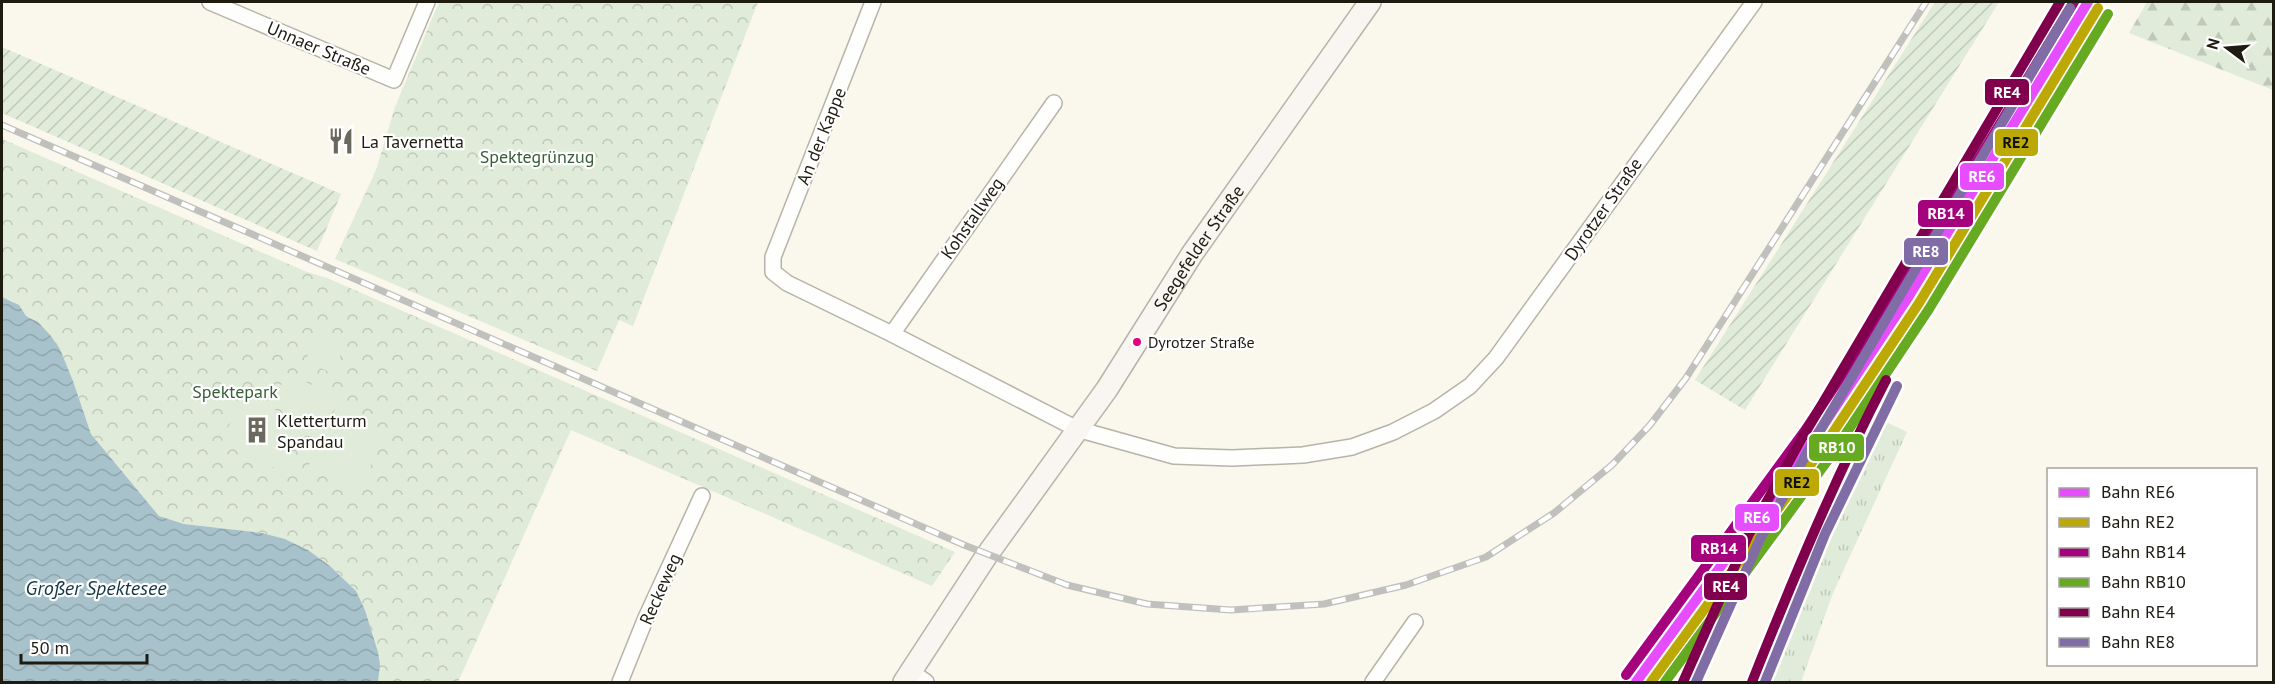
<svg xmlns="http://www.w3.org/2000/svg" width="2275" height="684" font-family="'PT Sans',sans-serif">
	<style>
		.grass { fill: url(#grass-tufts) }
		.forest { fill: url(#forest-firs) }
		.park { fill: url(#park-crowns) }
		.garden { fill: url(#garden-furrows) }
		.pitch { fill: #e0ebd9 }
		.water { fill: url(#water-waves) }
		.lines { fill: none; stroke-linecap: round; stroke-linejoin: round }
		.street-casing { stroke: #b6b3a9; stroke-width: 18 }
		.secondary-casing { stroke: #b6b3a9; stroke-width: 24 }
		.street { stroke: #fefefc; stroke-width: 15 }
		.secondary { stroke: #f9f5f1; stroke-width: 21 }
		.rail-casing { stroke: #c0c0bd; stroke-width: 7 }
		.rail { stroke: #fff; stroke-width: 4.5; stroke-dasharray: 14; stroke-linecap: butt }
		.rail-1-casing { stroke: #fff; stroke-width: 15 }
		.rail-2-casing { stroke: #fff; stroke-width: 15 }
		.rail-3-casing { stroke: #fff; stroke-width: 15 }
		.rail-4-casing { stroke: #fff; stroke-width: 15 }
		.rail-5-casing { stroke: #fff; stroke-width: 15 }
		.rail-6-casing { stroke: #fff; stroke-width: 15 }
		.rail-1 { stroke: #e64dff; stroke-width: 10 }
		.rail-2 { stroke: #bca905; stroke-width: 10 }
		.rail-3 { stroke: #a5027d; stroke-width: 10 }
		.rail-4 { stroke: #6a2; stroke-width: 10 }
		.rail-5 { stroke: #80004d; stroke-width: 10 }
		.rail-6 { stroke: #816da6; stroke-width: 10 }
		.bus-dot { fill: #e5007d; stroke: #fff; stroke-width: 2 }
		.labels { text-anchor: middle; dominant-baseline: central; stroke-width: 4.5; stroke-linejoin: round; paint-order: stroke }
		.bus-label { font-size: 16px; fill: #1e1b10; stroke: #fff; text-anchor: start }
		.street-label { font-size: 18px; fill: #1e1b10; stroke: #fff }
		.poi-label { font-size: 18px; fill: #1e1b10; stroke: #fff; text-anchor: start }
		.park-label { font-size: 18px; fill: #365f37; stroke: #fff }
		.water-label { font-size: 20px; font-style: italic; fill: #123744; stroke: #fff }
		.line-badge { stroke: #fff; stroke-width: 2 }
		.badge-label { font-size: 16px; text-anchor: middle; font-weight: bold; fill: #fff }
		.pale-badge-label { font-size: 16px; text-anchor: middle; font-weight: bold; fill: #111 }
	</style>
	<defs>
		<pattern id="grass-tufts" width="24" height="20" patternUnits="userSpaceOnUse" patternTransform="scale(1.5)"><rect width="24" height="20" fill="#e0ebd9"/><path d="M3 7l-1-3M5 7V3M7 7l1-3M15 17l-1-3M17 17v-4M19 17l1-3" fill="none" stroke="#c0c9b9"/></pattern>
		<pattern id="forest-firs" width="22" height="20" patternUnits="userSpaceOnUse" patternTransform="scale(1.5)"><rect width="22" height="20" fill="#e0ebd9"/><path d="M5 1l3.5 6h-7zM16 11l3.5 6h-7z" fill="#c0c9b9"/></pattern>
		<pattern id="park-crowns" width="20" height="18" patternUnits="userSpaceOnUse" patternTransform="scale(1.5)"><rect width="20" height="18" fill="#e0ebd9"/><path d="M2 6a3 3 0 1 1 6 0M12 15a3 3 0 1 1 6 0" fill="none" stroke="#c0c9b9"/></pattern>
		<pattern id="garden-furrows" width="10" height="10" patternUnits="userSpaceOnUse" patternTransform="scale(1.5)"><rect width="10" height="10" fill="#e0ebd9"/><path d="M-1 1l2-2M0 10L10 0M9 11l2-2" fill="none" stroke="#c0c9b9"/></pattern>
		<pattern id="water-waves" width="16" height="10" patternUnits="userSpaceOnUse" patternTransform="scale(1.5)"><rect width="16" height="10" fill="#a7c2cb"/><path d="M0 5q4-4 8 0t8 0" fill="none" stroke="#8fa6ad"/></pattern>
	</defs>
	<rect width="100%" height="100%" fill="#faf7ed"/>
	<!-- grass -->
	<path class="grass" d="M1884,421L1907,432L1833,593L1801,682H1768C1801,591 1840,507 1884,421Z"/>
	<!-- forest -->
	<polygon class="forest" points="2147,2 2273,2 2273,90 2129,33"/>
	<!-- park -->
	<g class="park">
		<polygon points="439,2 758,2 633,326 619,320 597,371 335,259 376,170 395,107"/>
		<polygon points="2,139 307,272 327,278 955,552 932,586 571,430 458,682 378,682 378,652 365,610 356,591 330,566 308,550 285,539 261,533 184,524 159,516 91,434 73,381 60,349 51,336 33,319 26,316 14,302 2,297"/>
	</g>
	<!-- garden -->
	<g class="garden">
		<polygon points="1935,2 1999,2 1745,410 1695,380"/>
		<polygon points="2,47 341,194 317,251 2,113"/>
	</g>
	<!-- pitch -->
	<g class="pitch">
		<polygon points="317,335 344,348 332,373 305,361"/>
		<polygon points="287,373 335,396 321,426 273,402"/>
		<polygon points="242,396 304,422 283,472 221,443"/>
		<polygon points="336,407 387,431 358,492 308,467"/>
	</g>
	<!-- water -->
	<polygon class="water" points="2,297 19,305 26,316 38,322 51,336 60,349 73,381 91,434 159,516 184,524 262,533 285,539 308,550 330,566 356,591 365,610 378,652 380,665 378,682 2,682"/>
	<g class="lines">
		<!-- street casing -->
		<g class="street-casing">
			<g id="street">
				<polyline points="210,2 394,80 427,2"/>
				<polyline points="873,2 773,257 773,272 787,283 892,334 1077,429 1174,456 1232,458 1303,455 1352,447 1393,432 1434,411 1470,386 1496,358 1754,2"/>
				<polyline points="892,334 1054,103"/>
				<polyline points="910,671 926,682"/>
				<polyline points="620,682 645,620 702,496"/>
				<polyline points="1373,682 1415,622"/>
			</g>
		</g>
		<!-- secondary casing -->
		<g class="secondary-casing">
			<g id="secondary">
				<path id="s1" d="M904,682L987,555L1107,389L1192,254L1370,2"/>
			</g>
		</g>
		<!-- street -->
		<use href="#street" class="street"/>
		<!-- secondary -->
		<use href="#secondary" class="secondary"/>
		<!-- rail casing -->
		<g class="rail-casing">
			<polyline id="rail" points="2,125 964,545 1067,585 1147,604 1231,610 1324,604 1406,585 1486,557 1554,513 1612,465 1650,425 1686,378 1926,2"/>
		</g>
		<!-- rail -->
		<use href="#rail" class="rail"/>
		<!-- rail-1 casing -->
		<g class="rail-1-casing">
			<polyline id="rail-1" points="1636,682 1814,439 1909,296 2088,2"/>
		</g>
		<!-- rail-2 casing -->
		<g class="rail-2-casing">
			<polyline id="rail-2" points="1651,682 1824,446 1919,303 2098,8"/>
		</g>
		<!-- rail-3 casing -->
		<g class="rail-3-casing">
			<polyline id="rail-3" points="1626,675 1804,432 1899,290 2074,2"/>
		</g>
		<!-- rail-4 casing -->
		<g class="rail-4-casing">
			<polyline id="rail-4" points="1665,682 1833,453 1929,309 2108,14"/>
		</g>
		<!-- rail-5 casing -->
		<g class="rail-5-casing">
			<g id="rail-5">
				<polyline points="1683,682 1749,534 1798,445 2060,2"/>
				<path d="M1752,682C1793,579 1835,478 1886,380"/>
			</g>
		</g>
		<!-- rail-6 casing -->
		<g class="rail-6-casing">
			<g id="rail-6">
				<polyline points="1696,682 1760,539 1808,451 2070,8"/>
				<polyline points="1765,682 1825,534 1897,386"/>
			</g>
		</g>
		<!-- rail-1 -->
		<use href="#rail-1" class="rail-1"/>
		<!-- rail-2 -->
		<use href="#rail-2" class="rail-2"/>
		<!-- rail-3 -->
		<use href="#rail-3" class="rail-3"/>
		<!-- rail-4 -->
		<use href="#rail-4" class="rail-4"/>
		<!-- rail-5 -->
		<use href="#rail-5" class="rail-5"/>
		<!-- rail-6 -->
		<use href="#rail-6" class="rail-6"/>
	</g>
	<!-- icons -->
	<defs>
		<g id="restaurant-bare" transform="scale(2.07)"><path d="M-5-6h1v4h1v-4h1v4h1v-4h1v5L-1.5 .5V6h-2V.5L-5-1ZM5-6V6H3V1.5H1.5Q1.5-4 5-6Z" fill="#6b685d" stroke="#fff" stroke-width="2.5" paint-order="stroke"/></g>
		<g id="building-bare" transform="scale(2.07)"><path d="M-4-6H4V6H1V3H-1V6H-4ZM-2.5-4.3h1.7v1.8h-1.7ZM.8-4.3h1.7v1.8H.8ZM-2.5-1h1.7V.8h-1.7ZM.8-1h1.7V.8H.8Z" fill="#6b685d" stroke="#fff" stroke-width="2.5" paint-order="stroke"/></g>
	</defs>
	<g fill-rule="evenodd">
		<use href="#restaurant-bare" x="341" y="141"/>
		<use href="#building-bare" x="257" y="430"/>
	</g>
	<!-- markers -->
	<circle class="bus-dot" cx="1137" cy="342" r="5"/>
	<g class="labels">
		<!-- bus labels -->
		<g class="bus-label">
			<text x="1148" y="342">Dyrotzer Straße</text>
		</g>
		<!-- street labels -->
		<g class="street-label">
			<text transform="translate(319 48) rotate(23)">Unnaer Straße</text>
			<text transform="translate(821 136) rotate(-68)">An der Kappe</text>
			<text transform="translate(1603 209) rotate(-55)">Dyrotzer Straße</text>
			<text transform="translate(972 218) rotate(-55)">Kohstallweg</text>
			<text stroke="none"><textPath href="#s1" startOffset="525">Seegefelder Straße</textPath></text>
			<text transform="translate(660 589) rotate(-66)">Reckeweg</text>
		</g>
		<!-- poi labels -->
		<g class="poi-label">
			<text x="361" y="141">La Tavernetta</text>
			<text x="277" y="420">Kletterturm<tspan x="277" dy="21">Spandau</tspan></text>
		</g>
		<!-- park labels -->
		<g class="park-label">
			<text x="537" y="156">Spektegrünzug</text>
			<text x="235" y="391">Spektepark</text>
		</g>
		<!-- water labels -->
		<g class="water-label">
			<text x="96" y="588">Großer Spektesee</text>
		</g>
	</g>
	<g class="line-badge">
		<rect x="1984" y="78" width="46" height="28" rx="6" fill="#80004d"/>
		<rect x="1994" y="128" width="45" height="29" rx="6" fill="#bca905"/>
		<rect x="1959" y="162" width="46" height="29" rx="6" fill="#e64dff"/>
		<rect x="1917" y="199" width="57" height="29" rx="6" fill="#a5027d"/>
		<rect x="1903" y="237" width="46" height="29" rx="6" fill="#816da6"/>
		<rect x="1808" y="433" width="57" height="29" rx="6" fill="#6a2"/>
		<rect x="1774" y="468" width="46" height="29" rx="6" fill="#bca905"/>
		<rect x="1734" y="503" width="46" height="29" rx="6" fill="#e64dff"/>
		<rect x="1690" y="534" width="57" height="29" rx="6" fill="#a5027d"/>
		<rect x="1703" y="572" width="45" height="29" rx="6" fill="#80004d"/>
	</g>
	<g class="badge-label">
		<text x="2007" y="98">RE4</text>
		<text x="1982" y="182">RE6</text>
		<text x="1946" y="219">RB14</text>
		<text x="1926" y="257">RE8</text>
		<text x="1837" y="453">RB10</text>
		<text x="1757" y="523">RE6</text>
		<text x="1719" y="554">RB14</text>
		<text x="1726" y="592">RE4</text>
	</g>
	<g class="pale-badge-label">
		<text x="2016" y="148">RE2</text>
		<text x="1797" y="488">RE2</text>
	</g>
	<!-- border -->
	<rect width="2275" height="684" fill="none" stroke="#1e1b10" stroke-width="6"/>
	<!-- legend -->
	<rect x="2047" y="468" width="210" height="198" fill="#ffffff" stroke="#a5a49f" stroke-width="1.5"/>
	<rect x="2059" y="488" width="30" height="9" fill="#e64dff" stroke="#a5a49f" stroke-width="1.5"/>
	<text x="2101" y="498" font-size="18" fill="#1e1b10">Bahn RE6</text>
	<rect x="2059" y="518" width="30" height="9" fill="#bca905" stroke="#a5a49f" stroke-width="1.5"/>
	<text x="2101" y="528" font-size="18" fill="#1e1b10">Bahn RE2</text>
	<rect x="2059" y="548" width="30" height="9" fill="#a5027d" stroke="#a5a49f" stroke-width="1.5"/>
	<text x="2101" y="558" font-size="18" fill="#1e1b10">Bahn RB14</text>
	<rect x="2059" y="578" width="30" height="9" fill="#66aa22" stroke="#a5a49f" stroke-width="1.5"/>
	<text x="2101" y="588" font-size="18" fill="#1e1b10">Bahn RB10</text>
	<rect x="2059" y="608" width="30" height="9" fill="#80004d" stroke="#a5a49f" stroke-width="1.5"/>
	<text x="2101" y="618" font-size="18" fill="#1e1b10">Bahn RE4</text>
	<rect x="2059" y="638" width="30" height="9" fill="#816da6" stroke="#a5a49f" stroke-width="1.5"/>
	<text x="2101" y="648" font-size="18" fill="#1e1b10">Bahn RE8</text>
	<!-- north arrow -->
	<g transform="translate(2227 48) rotate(286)" stroke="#ffffff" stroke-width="4.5" paint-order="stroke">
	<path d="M0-4.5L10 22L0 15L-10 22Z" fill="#1e1b10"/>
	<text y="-9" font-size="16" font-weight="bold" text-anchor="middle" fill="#1e1b10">N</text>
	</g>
	<!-- scale -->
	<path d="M21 654v9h126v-9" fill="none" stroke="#1e1b10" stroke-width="3"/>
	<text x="30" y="654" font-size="18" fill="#1e1b10" stroke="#ffffff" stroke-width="4.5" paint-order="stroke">50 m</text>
</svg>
